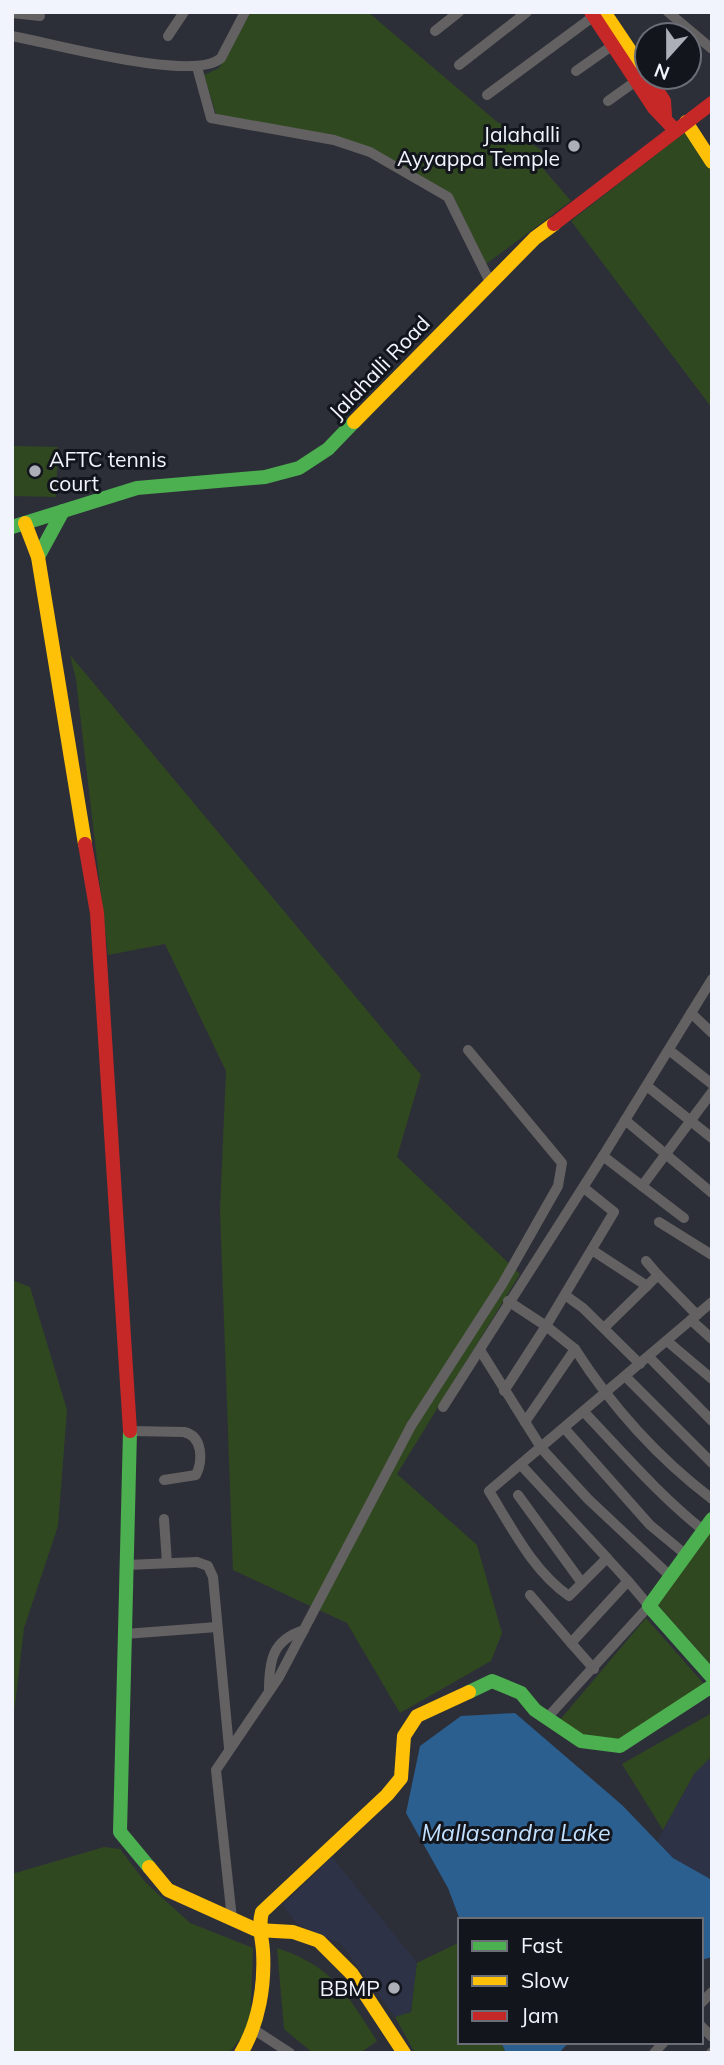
<svg xmlns="http://www.w3.org/2000/svg" width="724" height="2065" font-family="Mulish,sans-serif">
	<style>
		.built { fill: #2d3247 }
		.green { fill: #304820 }
		.water { fill: #2b5f8f }
		.lines { fill: none; stroke-linecap: round; stroke-linejoin: round }
		.street { stroke: #636162; stroke-width: 10 }
		.fast { stroke: #4caf50; stroke-width: 14 }
		.slow { stroke: #ffc107; stroke-width: 14 }
		.jam { stroke: #c62828; stroke-width: 14 }
		.poi-dot { fill: #adafb8; stroke: #13151d; stroke-width: 2.5 }
		.labels { text-anchor: middle; dominant-baseline: central; stroke-width: 6; stroke-linejoin: round; paint-order: stroke }
		.poi-label { font-size: 21px; fill: #f2f4fd; stroke: #13151d; text-anchor: end }
		.street-label { font-size: 21px; fill: #f2f4fd; stroke: #13151d }
		.water-label { font-size: 23px; font-style: italic; fill: #c2e0ff; stroke: #13151d }
	</style>
	<rect width="100%" height="100%" fill="#2d2f38"/>
	<!-- built -->
	<g class="built">
		<polygon points="712,1756 712,1880 673,1858 657,1842 694,1774"/>
		<polygon points="332,1857 417,1963 411,2012 395,2017 341,1944 297,1924 283,1905"/>
	</g>
	<!-- green -->
	<g class="green">
		<polygon points="251,12 368,12 496,121 549,155 539,164 571,201 486,264 453,196 371,149 216,114 204,75 219,68"/>
		<polygon points="686,125 712,165 712,408 571,221 676,139"/>
		<polygon points="14,446 58,447 56,497 13,496"/>
		<polygon points="70,655 421,1075 397,1157 520,1274 397,1474 477,1545 502,1633 491,1661 400,1713 347,1623 233,1570 220,1210 226,1071 165,944 108,955 76,679"/>
		<polygon points="12,1280 30,1287 67,1410 58,1526 24,1628 12,1730"/>
		<polygon points="712,1527 712,1666 657,1604"/>
		<polygon points="646,1618 704,1684 618,1742 585,1735 559,1721"/>
		<polygon points="712,1713 712,1756 694,1774 663,1830 622,1764"/>
		<polygon points="104,1847 120,1849 146,1883 190,1923 253,1948 250,2026 229,2053 12,2053 12,1874"/>
		<polygon points="460,1942 460,2042 501,2042 506,2053 415,2053 395,2017 411,2012 417,1963"/>
		<path d="M277,1948C334,1967 346,1993 377,2041L360,2053H313L284,2029Z"/>
	</g>
	<!-- water -->
	<g class="water">
		<polygon points="515,1713 622,1805 673,1858 712,1880 712,1957 701,1960 701,1920 460,1920 448,1888 406,1813 420,1746 461,1716"/>
		<polygon points="501,2042 569,2042 559,2053 506,2053"/>
	</g>
	<g class="lines">
		<!-- street -->
		<g class="street">
			<polyline points="668,12 712,49"/>
			<polyline points="12,13 40,16"/>
			<polyline points="435,31 459,12"/>
			<path d="M12,36C51,43 194,83 221,58L245,12"/>
			<polyline points="168,36 184,12"/>
			<polyline points="459,65 527,12"/>
			<polyline points="197,67 211,118 334,140 370,152 448,197 490,282"/>
			<polyline points="576,71 613,45"/>
			<polyline points="487,95 594,16"/>
			<polyline points="608,101 636,81"/>
			<polyline points="691,1013 712,1033"/>
			<polyline points="669,1050 712,1084"/>
			<polyline points="647,1086 712,1138"/>
			<polyline points="625,1120 712,1193"/>
			<polyline points="603,1156 712,979"/>
			<polyline points="642,1186 684,1218"/>
			<polyline points="659,1222 712,1255"/>
			<polyline points="592,1250 647,1286"/>
			<polyline points="646,1261 658,1275"/>
			<polyline points="565,1295 583,1308 640,1364"/>
			<polyline points="508,1301 546,1326 614,1212 584,1188"/>
			<polyline points="691,1320 712,1339"/>
			<polyline points="604,1328 658,1275 697,1315"/>
			<polyline points="667,1341 712,1379"/>
			<path d="M575,1349C612,1407 657,1457 712,1499"/>
			<polyline points="480,1350 542,1449 588,1499 670,1576"/>
			<polyline points="649,1357 712,1421"/>
			<polyline points="626,1377 712,1463"/>
			<polyline points="504,1391 546,1326 575,1349 525,1422"/>
			<polyline points="443,1407 603,1156 642,1186 712,1092"/>
			<path d="M584,1412C623,1453 659,1495 703,1530"/>
			<polyline points="565,1429 650,1525 685,1554"/>
			<path d="M131,1431L184,1432C203,1436 203,1461 196,1475L164,1480"/>
			<polyline points="521,1465 607,1558"/>
			<polyline points="518,1495 582,1583"/>
			<polyline points="164,1519 167,1563"/>
			<polyline points="127,1565 197,1562 208,1566 213,1577 229,1748"/>
			<path d="M530,1595L571,1643L628,1581L607,1558L569,1596C533,1571 512,1528 489,1491L712,1302"/>
			<polyline points="125,1634 217,1627"/>
			<polyline points="571,1643 594,1669"/>
			<path d="M269,1691C269,1661 272,1640 304,1630"/>
			<polyline points="546,1719 649,1606 628,1581"/>
			<polyline points="232,1919 216,1770 279,1677 411,1426 503,1283 558,1186 562,1163 468,1050"/>
			<polyline points="701,2003 712,1992"/>
			<polyline points="701,2026 712,2037"/>
			<polyline points="253,2029 290,2053"/>
			<polyline points="654,2053 664,2042"/>
			<polyline points="711,2053 712,2052"/>
		</g>
		<!-- fast -->
		<g class="fast">
			<polyline points="12,527 137,488 265,477 299,468 328,449 354,422"/>
			<polyline points="38,557 63,511"/>
			<polyline points="130,1431 120,1832 149,1867"/>
			<polyline points="712,1519 649,1606 712,1677"/>
			<polyline points="469,1692 492,1681 521,1693 535,1710 581,1741 620,1746 712,1686"/>
		</g>
		<!-- slow -->
		<g class="slow">
			<polyline points="604,12 647,76"/>
			<polyline points="686,122 712,162"/>
			<polyline points="354,422 535,238 554,224"/>
			<polyline points="25,523 38,557 85,844"/>
			<polyline points="149,1867 168,1890 257,1930 293,1932 319,1941 352,1974 404,2053"/>
			<path d="M241,2053C259,2023 265,1985 263,1951C262,1937 258,1926 262,1912L387,1795L401,1778L404,1736L417,1716L469,1692"/>
		</g>
		<!-- jam -->
		<g class="jam">
			<polyline points="591,12 654,108 675,130"/>
			<polyline points="648,77 664,101 665,117"/>
			<polyline points="554,224 712,103"/>
			<polyline points="85,844 97,913 130,1431"/>
		</g>
	</g>
	<!-- markers -->
	<g class="poi-dot">
		<circle cx="574" cy="146" r="7"/>
		<circle cx="35" cy="471" r="7"/>
		<circle cx="394" cy="1988" r="7"/>
	</g>
	<g class="labels">
		<!-- poi labels -->
		<g class="poi-label">
			<text x="560" y="134">Jalahalli<tspan x="560" dy="24">Ayyappa Temple</tspan></text>
			<text x="49" y="459" text-anchor="start">AFTC tennis<tspan x="49" dy="24">court</tspan></text>
			<text x="380" y="1988">BBMP</text>
		</g>
		<!-- street labels -->
		<g class="street-label">
			<text transform="translate(379 367) rotate(-46)">Jalahalli Road</text>
		</g>
		<!-- water labels -->
		<g class="water-label">
			<text x="516" y="1832">Mallasandra Lake</text>
		</g>
	</g>
	<!-- border -->
	<rect width="724" height="2065" fill="none" stroke="#f2f4fd" stroke-width="28"/>
	<!-- legend -->
	<rect x="458" y="1918" width="245" height="126" fill="#13151d" stroke="#6c6e77" stroke-width="2"/>
	<rect x="472" y="1941" width="35" height="10" fill="#4caf50" stroke="#6c6e77" stroke-width="2"/>
	<text x="521" y="1953" font-size="21" fill="#f2f4fd">Fast</text>
	<rect x="472" y="1976" width="35" height="10" fill="#ffc107" stroke="#6c6e77" stroke-width="2"/>
	<text x="521" y="1988" font-size="21" fill="#f2f4fd">Slow</text>
	<rect x="472" y="2011" width="35" height="10" fill="#c62828" stroke="#6c6e77" stroke-width="2"/>
	<text x="521" y="2023" font-size="21" fill="#f2f4fd">Jam</text>
	<!-- north arrow -->
	<g transform="translate(668 56) rotate(201)"><circle r="33" fill="#13151d" stroke="#6c6e77" stroke-width="2"/>
	<path d="M0-5L12 26L0 18L-12 26Z" fill="#adafb8"/>
	<text y="-10" font-size="19" font-weight="bold" text-anchor="middle" fill="#f2f4fd">N</text>
	</g>
</svg>
